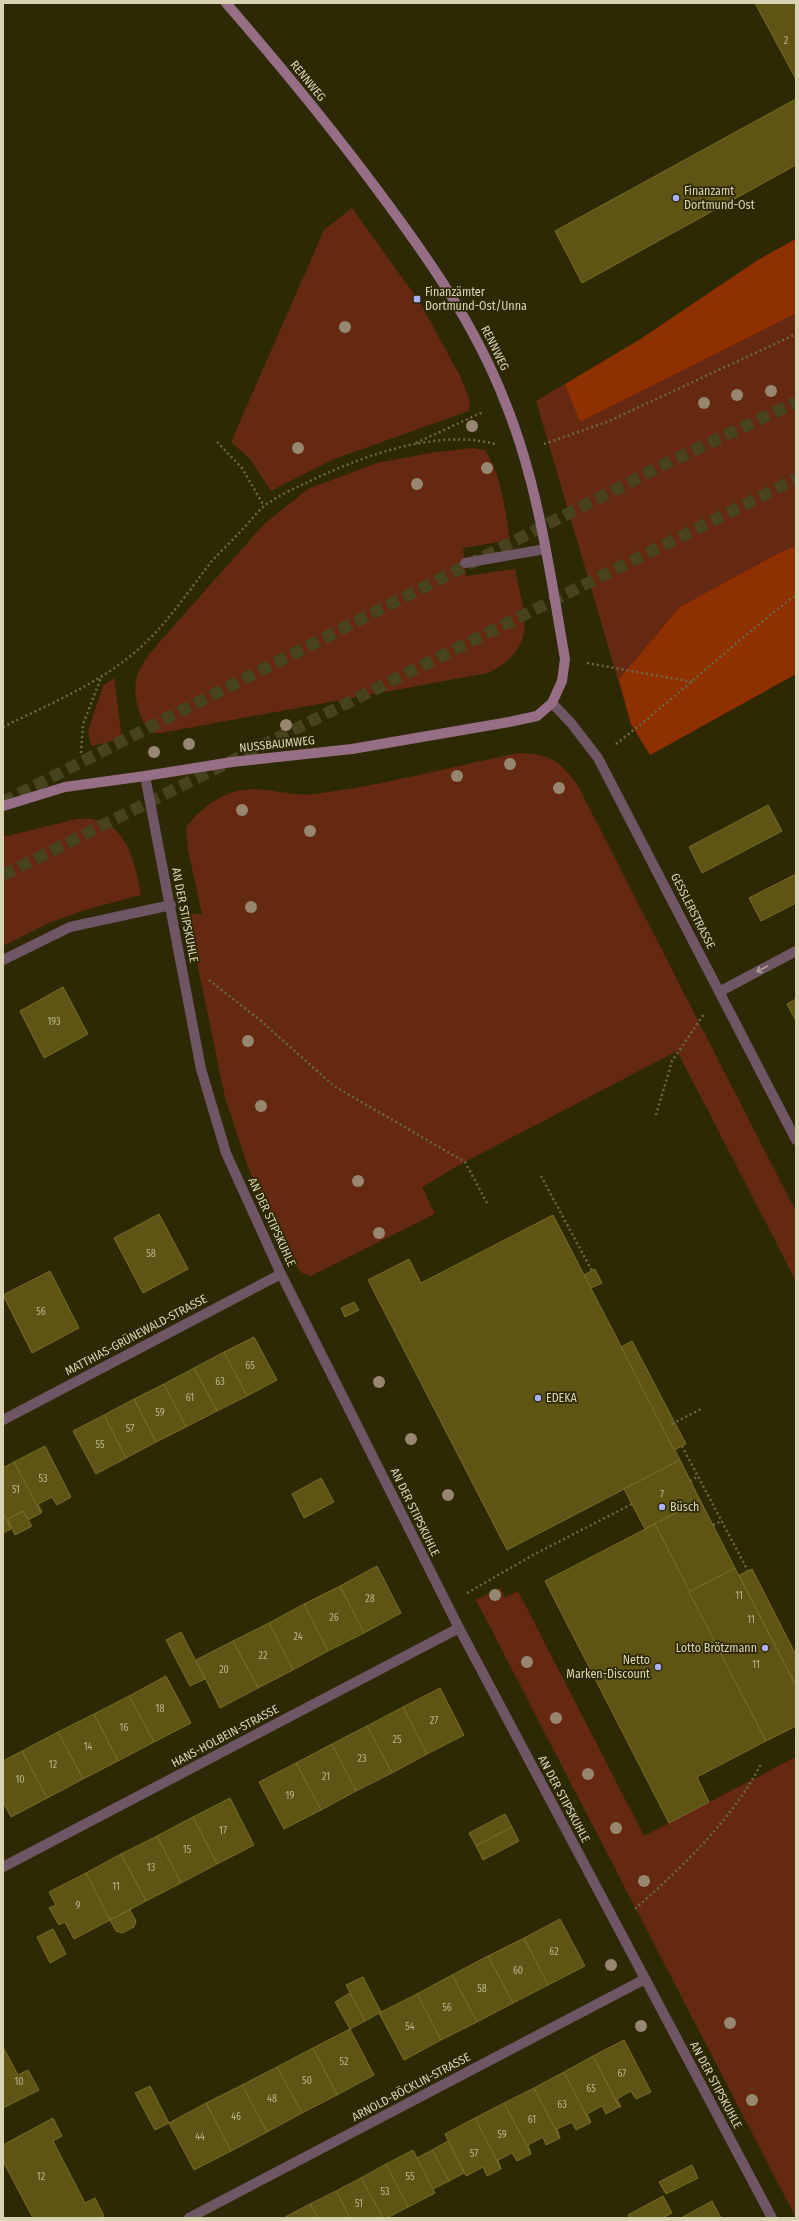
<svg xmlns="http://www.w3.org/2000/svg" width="799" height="2221" font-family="'Fira Sans Condensed',sans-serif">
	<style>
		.green { fill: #652911 }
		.forest { fill: #8e3000 }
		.building { fill: #5e5515; stroke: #786e2b }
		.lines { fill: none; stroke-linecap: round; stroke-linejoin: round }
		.highway-tunnel { stroke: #48431f; stroke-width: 12; stroke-dasharray: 12 6; stroke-linecap: butt }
		.path { stroke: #6c6845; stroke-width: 2.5; stroke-dasharray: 2 3; stroke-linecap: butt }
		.lane { stroke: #6f5665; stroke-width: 10 }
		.street { stroke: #6f5665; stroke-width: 10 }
		.secondary { stroke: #966f87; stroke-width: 10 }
		.tree { fill: #978670 }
		.oneway { stroke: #aea294 }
		.poi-dot { fill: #abaffb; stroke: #2e2905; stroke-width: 1.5 }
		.labels { text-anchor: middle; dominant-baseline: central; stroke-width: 3.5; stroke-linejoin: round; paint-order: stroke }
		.number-label { font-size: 10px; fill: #bab48c }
		.street-label { font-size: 12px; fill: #d8d4b3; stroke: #2e2905 }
		.poi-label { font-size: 12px; fill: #d8d4b3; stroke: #2e2905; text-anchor: start }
	</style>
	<rect width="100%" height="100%" fill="#2e2905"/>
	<!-- green -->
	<g class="green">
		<polygon points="352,208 419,301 459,374 470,400 469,411 334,459 271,491 250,459 231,442 324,230"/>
		<polygon points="796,239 796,674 650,755 631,724 536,401 639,340 758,260"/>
		<path d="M472,448L485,450C502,477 505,510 510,540L463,548L466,576L515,569C524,615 540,647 488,673L161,733H150C139,718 131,692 138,673C141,667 145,660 149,654L264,524L308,489L377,463L430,453Z"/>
		<polygon points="114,678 122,739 91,746 88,731 103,686"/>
		<path d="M518,753C552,755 556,758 577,784L796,1212V1281L677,1051L461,1164L422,1187L435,1214L311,1276L302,1273L296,1266L249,1170L225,1097L187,914H202L188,850L186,827C200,810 215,797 237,791C263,785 289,797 315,794C384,785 451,767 518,753Z"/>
		<path d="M77,819C83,819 90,818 96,820C129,827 136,868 141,895L85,910L49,923L3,946V837Z"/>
		<polygon points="500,1588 505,1598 518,1591 644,1836 796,1757 796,2218 476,1600"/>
	</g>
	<!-- forest -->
	<g class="forest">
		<polygon points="796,239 796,313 580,422 565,384 639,340 758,260"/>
		<polygon points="796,546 796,674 650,755 631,724 619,679 680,607 779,553"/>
	</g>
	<!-- building -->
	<g class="building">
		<polygon points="755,3 796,3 796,79"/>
		<polygon points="796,99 796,165 582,283 555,231"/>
		<polygon points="768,805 782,831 702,873 689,847"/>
		<polygon points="796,874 796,903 761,921 749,898"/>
		<polygon points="63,987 88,1034 44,1058 20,1011"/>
		<polygon points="796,999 796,1021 787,1004"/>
		<polygon points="159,1214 188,1269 143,1293 114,1238"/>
		<polygon points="553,1215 680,1460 507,1550 368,1280 409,1259 421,1283"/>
		<polygon points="595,1269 602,1283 591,1288 584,1275"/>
		<polygon points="50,1271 79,1328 32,1353 3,1295"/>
		<polygon points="354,1302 359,1310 345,1317 341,1308"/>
		<polygon points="254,1337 277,1380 247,1396 224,1352"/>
		<polygon points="632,1341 686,1444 674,1450 621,1347"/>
		<polygon points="224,1352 247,1396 217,1411 194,1368"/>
		<polygon points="194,1368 217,1411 186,1427 164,1384"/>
		<polygon points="164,1384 186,1427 156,1442 134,1399"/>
		<polygon points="134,1399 156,1442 126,1458 104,1415"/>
		<polygon points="104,1415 126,1458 96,1474 73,1431"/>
		<polygon points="45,1446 71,1497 57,1505 52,1497 38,1504 42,1512 41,1513 14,1462"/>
		<polygon points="680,1460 700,1500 645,1529 624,1489"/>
		<polygon points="14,1462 41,1513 28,1520 23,1511 8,1519 11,1529 3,1513 3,1468"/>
		<polygon points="321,1478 334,1502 304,1518 292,1494"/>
		<polygon points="700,1500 735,1568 689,1592 655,1524"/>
		<polygon points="23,1511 32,1526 15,1535 8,1519"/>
		<polygon points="3,1513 11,1529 3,1533"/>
		<polygon points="655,1524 766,1741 697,1777 709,1802 669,1823 545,1581"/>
		<polygon points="377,1566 401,1613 364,1633 340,1586"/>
		<polygon points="735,1568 796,1686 796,1726 766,1741 689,1592"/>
		<polygon points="752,1569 796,1655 796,1686 739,1575"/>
		<polygon points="340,1586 364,1633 328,1651 304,1604"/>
		<polygon points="304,1604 328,1651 293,1670 269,1623"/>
		<polygon points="269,1623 293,1670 258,1688 233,1641"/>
		<polygon points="181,1632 205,1679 190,1686 166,1640"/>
		<polygon points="233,1641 258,1688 220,1708 196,1660"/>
		<polygon points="166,1676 191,1723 154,1742 129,1696"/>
		<polygon points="440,1688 464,1735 427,1754 403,1707"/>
		<polygon points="129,1696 154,1742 118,1761 94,1714"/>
		<polygon points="403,1707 427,1754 392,1773 367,1726"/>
		<polygon points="94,1714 118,1761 83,1779 58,1732"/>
		<polygon points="367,1726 392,1773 356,1791 332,1744"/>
		<polygon points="58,1732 83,1779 47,1798 22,1751"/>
		<polygon points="332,1744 356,1791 321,1810 296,1763"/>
		<polygon points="22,1751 47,1798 11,1817 3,1802 3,1761"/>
		<polygon points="296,1763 321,1810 284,1829 259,1782"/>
		<polygon points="230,1798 254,1845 217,1864 193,1817"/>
		<polygon points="505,1814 512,1827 476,1846 469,1833"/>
		<polygon points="193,1817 217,1864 181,1883 157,1836"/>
		<polygon points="512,1827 519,1841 483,1860 476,1846"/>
		<polygon points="157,1836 181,1883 146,1901 121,1854"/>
		<polygon points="121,1854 146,1901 110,1920 86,1873"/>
		<polygon points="86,1873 110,1920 74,1939 65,1922 59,1925 49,1908 56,1905 49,1892"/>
		<polygon points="130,1910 136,1921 134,1927 122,1933 116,1931 110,1920"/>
		<polygon points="560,1919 585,1966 548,1985 524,1938"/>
		<polygon points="53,1929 66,1954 50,1963 37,1937"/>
		<polygon points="524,1938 548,1985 513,2003 488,1956"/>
		<polygon points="488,1956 513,2003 477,2022 452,1975"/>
		<polygon points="452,1975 477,2022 441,2040 417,1994"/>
		<polygon points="363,1977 381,2012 365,2021 346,1985"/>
		<polygon points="350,1993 365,2021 350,2029 335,2002"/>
		<polygon points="417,1994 441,2040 404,2060 379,2013"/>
		<polygon points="350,2029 374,2075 337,2095 313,2048"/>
		<polygon points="624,2040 651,2092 636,2099 631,2091 617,2099 621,2107 619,2107 593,2056"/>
		<polygon points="3,2047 18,2075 28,2070 39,2090 3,2108"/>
		<polygon points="313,2048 337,2095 302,2113 277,2067"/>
		<polygon points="593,2056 619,2107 606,2114 602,2106 587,2114 591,2122 590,2123 564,2072"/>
		<polygon points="277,2067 302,2113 267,2132 242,2085"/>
		<polygon points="564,2072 590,2123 576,2130 572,2122 557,2129 560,2138 534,2088"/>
		<polygon points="242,2085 267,2132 231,2151 206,2103"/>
		<polygon points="150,2086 169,2123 155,2130 135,2093"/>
		<polygon points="534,2088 560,2138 546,2145 543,2137 528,2145 531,2154 504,2103"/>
		<polygon points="206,2103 231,2151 194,2170 169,2123"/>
		<polygon points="504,2103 531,2154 517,2161 512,2153 498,2160 501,2169 475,2118"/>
		<polygon points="53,2118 62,2136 53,2141 85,2203 95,2198 104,2216 99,2218 33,2218 3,2161 3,2145"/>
		<polygon points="475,2118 501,2169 487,2176 483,2167 466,2176 445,2134"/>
		<polygon points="448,2141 464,2173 449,2181 432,2150"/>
		<polygon points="413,2150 435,2193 408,2207 386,2164"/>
		<polygon points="432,2150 449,2181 433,2189 417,2158"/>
		<polygon points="386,2164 408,2207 387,2218 383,2218 361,2178"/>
		<polygon points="692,2165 698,2178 666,2194 659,2182"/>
		<polygon points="361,2178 383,2218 350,2218 336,2191"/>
		<polygon points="336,2191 350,2218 318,2218 310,2204"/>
		<polygon points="663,2196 672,2213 662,2218 629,2218 628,2215"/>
		<polygon points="712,2201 721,2218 681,2218"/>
		<polygon points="310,2204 318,2218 285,2218 285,2217"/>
	</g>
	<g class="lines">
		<!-- highway-tunnel -->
		<g class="highway-tunnel">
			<polyline points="3,802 669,462 796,402"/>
			<polyline points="3,875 796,479"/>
		</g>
		<!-- path -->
		<g class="path">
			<polyline points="217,442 242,468 264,506"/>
			<polyline points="416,443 483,412"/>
			<polyline points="544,444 607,422 796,334"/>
			<polyline points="587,663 693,682"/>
			<path d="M3,727C51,703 104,682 143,645C169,621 190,589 212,561C221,551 232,541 241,531C249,523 256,513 264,506C276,497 292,489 306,483C359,457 436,428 495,444"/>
			<path d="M616,744C678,696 734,642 796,595"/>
			<polyline points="81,753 83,724 101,678"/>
			<polyline points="209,980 260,1020 334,1086 465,1162 487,1203"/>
			<polyline points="656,1115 672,1061 704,1014"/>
			<polyline points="541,1176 592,1271"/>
			<polyline points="672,1424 703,1408"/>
			<polyline points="682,1446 748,1571"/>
			<polyline points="690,1481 698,1476"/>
			<polyline points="713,1525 722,1521"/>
			<polyline points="467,1593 533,1555 632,1504"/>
			<path d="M635,1909C682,1867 732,1820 761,1764"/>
		</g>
		<!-- lane -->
		<polyline class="lane" points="465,563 545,549"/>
		<!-- street -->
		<g class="street">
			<polyline points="552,703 571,723 598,758 796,1140"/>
			<polyline points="145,776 201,1069 226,1153 281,1274 459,1628 772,2218"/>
			<polyline points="3,960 70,927 171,905"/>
			<polyline points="719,992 796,951"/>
			<polyline points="3,1420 281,1274"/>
			<polyline points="3,1867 459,1628"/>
			<polyline points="189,2218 645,1979"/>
		</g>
		<!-- secondary -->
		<path class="secondary" d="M3,806L65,787L145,776L232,762L352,749L509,722L537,716L552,703L562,681L565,659C550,573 538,483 505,402C475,324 426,255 376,188C329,125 278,63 226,3"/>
	</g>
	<!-- trees -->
	<g class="tree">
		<circle cx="345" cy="327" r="6"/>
		<circle cx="771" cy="391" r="6"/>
		<circle cx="737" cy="395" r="6"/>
		<circle cx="704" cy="403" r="6"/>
		<circle cx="472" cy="426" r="6"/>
		<circle cx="298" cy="448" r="6"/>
		<circle cx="487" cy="468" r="6"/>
		<circle cx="417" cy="484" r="6"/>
		<circle cx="286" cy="725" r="6"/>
		<circle cx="189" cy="744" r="6"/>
		<circle cx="154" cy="752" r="6"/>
		<circle cx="510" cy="764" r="6"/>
		<circle cx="457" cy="776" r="6"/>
		<circle cx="559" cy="788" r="6"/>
		<circle cx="242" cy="810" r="6"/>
		<circle cx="310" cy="831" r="6"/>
		<circle cx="251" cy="907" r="6"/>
		<circle cx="248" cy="1041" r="6"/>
		<circle cx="261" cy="1106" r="6"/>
		<circle cx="358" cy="1181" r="6"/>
		<circle cx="379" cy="1233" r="6"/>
		<circle cx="379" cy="1382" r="6"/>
		<circle cx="411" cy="1439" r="6"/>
		<circle cx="448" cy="1495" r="6"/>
		<circle cx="495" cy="1595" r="6"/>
		<circle cx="527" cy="1662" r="6"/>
		<circle cx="556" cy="1718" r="6"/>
		<circle cx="588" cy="1774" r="6"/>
		<circle cx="616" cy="1828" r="6"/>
		<circle cx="644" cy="1881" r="6"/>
		<circle cx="611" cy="1965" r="6"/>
		<circle cx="730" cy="2023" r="6"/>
		<circle cx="641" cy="2026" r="6"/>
		<circle cx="752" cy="2100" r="6"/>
	</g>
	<!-- one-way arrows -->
	<defs><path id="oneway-shaft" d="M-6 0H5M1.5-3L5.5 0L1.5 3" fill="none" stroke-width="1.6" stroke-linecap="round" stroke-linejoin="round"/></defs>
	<use class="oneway" href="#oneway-shaft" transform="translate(762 969) rotate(152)"/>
	<!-- markers -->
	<g class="poi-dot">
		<circle cx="676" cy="198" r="4"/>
		<rect x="413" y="295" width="8" height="8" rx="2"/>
		<circle cx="538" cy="1398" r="4"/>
		<circle cx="662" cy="1507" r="4"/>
		<circle cx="765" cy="1648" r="4"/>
		<circle cx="658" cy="1667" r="4"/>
	</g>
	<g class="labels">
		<!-- number labels -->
		<g class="number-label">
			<text x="786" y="41">2</text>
			<text x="54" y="1022">193</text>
			<text x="151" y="1254">58</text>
			<text x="41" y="1312">56</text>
			<text x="250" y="1366">65</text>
			<text x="220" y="1382">63</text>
			<text x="190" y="1398">61</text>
			<text x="160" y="1413">59</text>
			<text x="130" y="1429">57</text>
			<text x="100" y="1445">55</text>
			<text x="43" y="1479">53</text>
			<text x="16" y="1490">51</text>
			<text x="662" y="1495">7</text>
			<text x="739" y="1596">11</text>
			<text x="370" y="1599">28</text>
			<text x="334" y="1618">26</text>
			<text x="751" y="1620">11</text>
			<text x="298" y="1637">24</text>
			<text x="263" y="1656">22</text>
			<text x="756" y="1665">11</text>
			<text x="224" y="1670">20</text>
			<text x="160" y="1709">18</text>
			<text x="434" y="1721">27</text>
			<text x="124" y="1728">16</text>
			<text x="397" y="1740">25</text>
			<text x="88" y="1747">14</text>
			<text x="362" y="1759">23</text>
			<text x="53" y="1765">12</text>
			<text x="326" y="1777">21</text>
			<text x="20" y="1780">10</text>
			<text x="290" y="1796">19</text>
			<text x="223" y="1831">17</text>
			<text x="187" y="1850">15</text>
			<text x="151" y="1868">13</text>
			<text x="116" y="1887">11</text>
			<text x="78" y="1906">9</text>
			<text x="554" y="1952">62</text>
			<text x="518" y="1971">60</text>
			<text x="482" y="1989">58</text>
			<text x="447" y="2008">56</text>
			<text x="410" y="2027">54</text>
			<text x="344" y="2062">52</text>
			<text x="622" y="2074">67</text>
			<text x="307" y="2081">50</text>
			<text x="19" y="2082">10</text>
			<text x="591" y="2089">65</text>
			<text x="272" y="2099">48</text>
			<text x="562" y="2105">63</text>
			<text x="236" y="2117">46</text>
			<text x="532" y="2120">61</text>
			<text x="502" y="2135">59</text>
			<text x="200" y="2137">44</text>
			<text x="474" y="2154">57</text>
			<text x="41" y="2177">12</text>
			<text x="410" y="2177">55</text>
			<text x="385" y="2192">53</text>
			<text x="359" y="2204">51</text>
		</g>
		<!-- street labels -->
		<g class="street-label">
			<text transform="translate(308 81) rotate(51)">RENNWEG</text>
			<text transform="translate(495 348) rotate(64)">RENNWEG</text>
			<text transform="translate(277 744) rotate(-6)">NUSSBAUMWEG</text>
			<text transform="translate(693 911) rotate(63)">GESSLERSTRASSE</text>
			<text transform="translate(185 915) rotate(79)">AN DER STIPSKUHLE</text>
			<text transform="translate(272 1222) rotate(65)">AN DER STIPSKUHLE</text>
			<text transform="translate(136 1335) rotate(-28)">MATTHIAS-GRÜNEWALD-STRASSE</text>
			<text transform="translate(415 1512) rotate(64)">AN DER STIPSKUHLE</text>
			<text transform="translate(225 1736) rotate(-28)">HANS-HOLBEIN-STRASSE</text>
			<text transform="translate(564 1799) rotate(62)">AN DER STIPSKUHLE</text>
			<text transform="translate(716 2085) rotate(62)">AN DER STIPSKUHLE</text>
			<text transform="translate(411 2087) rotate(-28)">ARNOLD-BÖCKLIN-STRASSE</text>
		</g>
		<!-- poi labels -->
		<g class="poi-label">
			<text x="684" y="191">Finanzamt<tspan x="684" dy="14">Dortmund-Ost</tspan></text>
			<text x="425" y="292">Finanzämter<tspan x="425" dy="14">Dortmund-Ost/Unna</tspan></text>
			<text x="546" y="1398">EDEKA</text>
			<text x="670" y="1507">Büsch</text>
			<text x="757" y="1648" text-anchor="end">Lotto Brötzmann</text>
			<text x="650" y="1660" text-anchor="end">Netto<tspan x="650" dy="14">Marken-Discount</tspan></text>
		</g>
	</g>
	<!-- border -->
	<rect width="799" height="2221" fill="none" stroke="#d8d4b3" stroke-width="8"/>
</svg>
